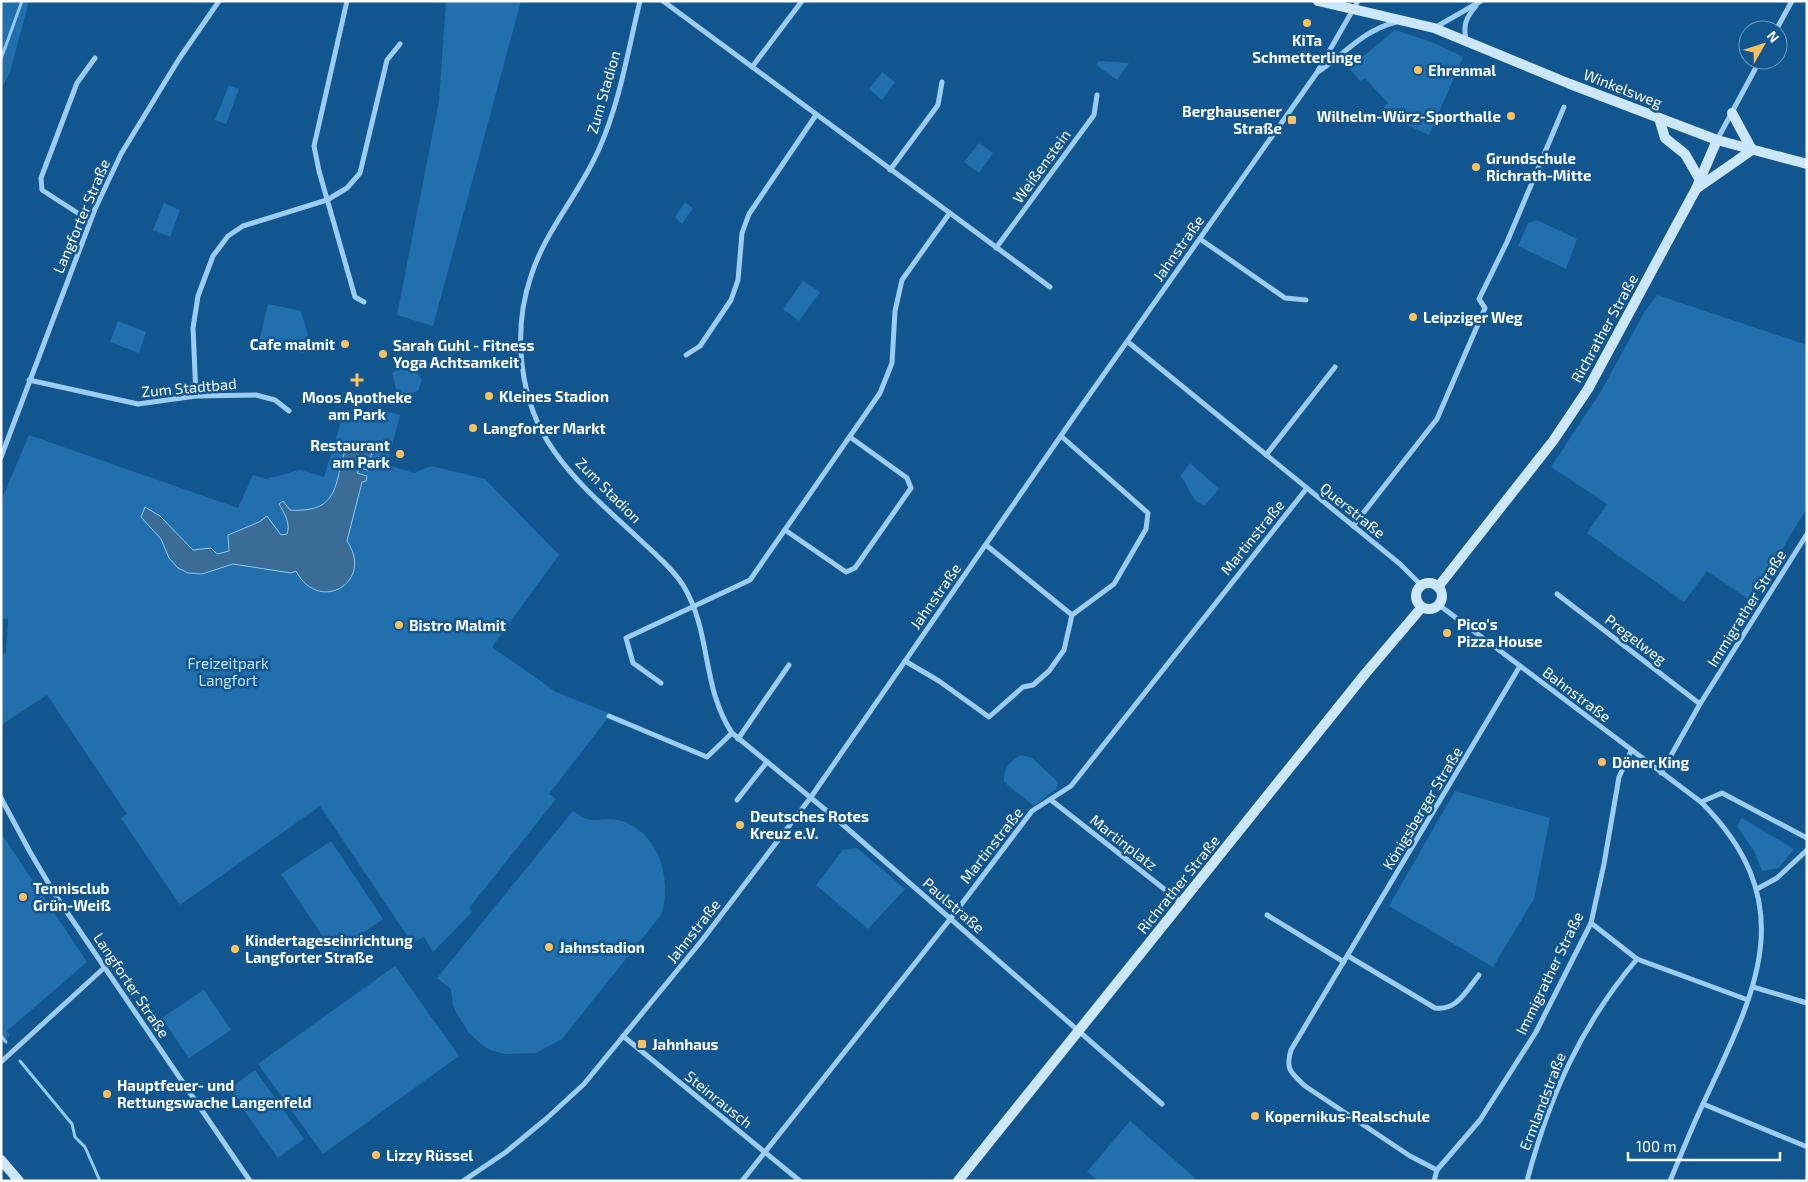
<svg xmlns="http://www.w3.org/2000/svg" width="1808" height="1182" font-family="'Exo 2',sans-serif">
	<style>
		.green { fill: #216fad }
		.water { fill: #3a6c96; stroke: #8fc9f5 }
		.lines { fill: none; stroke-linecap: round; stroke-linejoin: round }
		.stream { stroke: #8fc9f5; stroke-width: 3 }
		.street { stroke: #9dccf2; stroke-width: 5 }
		.secondary { stroke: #cce6fc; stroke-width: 10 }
		.poi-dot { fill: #ffc05e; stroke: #125690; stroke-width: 2 }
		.labels { text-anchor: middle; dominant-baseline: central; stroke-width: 5; stroke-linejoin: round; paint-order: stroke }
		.poi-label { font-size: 15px; font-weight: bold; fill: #fff; stroke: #125690; text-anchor: start }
		.street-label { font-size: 15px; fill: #fff; stroke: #125690 }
		.park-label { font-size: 15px; fill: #c4e4fd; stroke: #125690 }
	</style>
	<rect width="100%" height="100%" fill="#125690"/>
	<!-- green -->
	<g class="green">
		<polygon points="1,1 29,1 10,72 1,89"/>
		<polygon points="446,1 521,1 433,326 397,315 439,101"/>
		<polygon points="1395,30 1434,43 1463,57 1429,135 1394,119 1384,107 1388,103 1365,78 1360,81 1349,68"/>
		<polygon points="1099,61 1129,63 1117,80 1096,65"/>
		<polygon points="882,72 895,82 882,100 869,89"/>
		<polygon points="229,85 239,89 226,124 215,120"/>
		<polygon points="979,143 993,153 979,173 964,162"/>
		<polygon points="685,202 693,208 682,224 675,217"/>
		<polygon points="164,203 180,210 170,237 153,230"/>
		<polygon points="1537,220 1577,239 1566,269 1518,246 1528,223"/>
		<polygon points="803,281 820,292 799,321 783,309"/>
		<polygon points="1657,295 1807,345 1807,508 1751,601 1707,571 1684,602 1587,533 1607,504 1551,467 1600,393 1645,311"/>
		<polygon points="268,304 301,311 308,336 304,353 259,342"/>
		<polygon points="118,321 146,332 139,353 110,342"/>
		<polygon points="405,364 415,369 422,380 418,391 404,396 397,392 392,373"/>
		<polygon points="378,410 400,415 387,465 414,473 431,466 485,479 559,555 492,647 556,692 611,714 549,794 556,799 469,908 472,912 433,952 424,937 412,943 320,806 180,905 121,818 127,814 47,695 1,725 1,654 6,653 8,619 1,619 1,501 29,435 238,508 253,475 266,479 300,470 324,477 344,412 369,418"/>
		<path d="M1190,463L1219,489L1205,505C1188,500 1191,487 1180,476Z"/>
		<path d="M1022,755L1032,758L1058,782L1056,789L1034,806L1004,782C1003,770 1010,759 1022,755Z"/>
		<polygon points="1455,791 1550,818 1534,899 1493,967 1389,906"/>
		<path d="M573,811C577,813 582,818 586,819C599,822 610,816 625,822C661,837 672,881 661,915L562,1039L536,1053L506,1054L490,1050L481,1044L469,1033L457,1014L453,1005L451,989L437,978Z"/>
		<polygon points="1742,818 1794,849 1779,868 1762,871 1754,851 1737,826"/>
		<polygon points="1,833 87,962 7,1031 10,1036 1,1043"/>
		<polygon points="331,841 383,919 334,953 281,874"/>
		<polygon points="857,848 905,889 868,929 816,885 843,850"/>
		<polygon points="395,966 459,1056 323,1154 258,1064"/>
		<polygon points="204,990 231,1030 189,1058 162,1018"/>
		<polygon points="255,1070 304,1139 278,1158 229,1089"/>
		<polygon points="1130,1121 1195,1178 1193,1181 1099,1181 1087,1172"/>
	</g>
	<!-- water -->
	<path class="water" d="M349,443L371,448L372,451L368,470L360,468L357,473L367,476L366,481L362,482L347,541C375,582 319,615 296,571L291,573L233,564L202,574L188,573L178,568L169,558L161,539L141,517L145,507L160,516L193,550L211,548L217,554L229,551L228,535L259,522L267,516L281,535L287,534C291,524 284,512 279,504L283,501L290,510C347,514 332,472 349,443Z"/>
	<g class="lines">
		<!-- stream -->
		<g class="stream">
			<polyline points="1,59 22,1"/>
			<polyline points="1,1036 6,1042"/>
			<polyline points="20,1061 72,1124 75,1137 85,1147 100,1181"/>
		</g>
		<!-- street -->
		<g class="street">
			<polyline points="347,1 314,146 319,171 355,297 364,302"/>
			<path d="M640,1C628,50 620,102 599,149C580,193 545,231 531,276C512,332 519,402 554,451C577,484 608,510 637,537C653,552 671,567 683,585C712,633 701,686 732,733L833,816L1162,1104"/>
			<polyline points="663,1 1050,287"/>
			<polyline points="1436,27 1481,1"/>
			<polyline points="1776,30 1792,1"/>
			<path d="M1466,40C1463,24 1466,18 1476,6"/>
			<polyline points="752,67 802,1"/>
			<path d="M1318,72C1346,53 1362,31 1396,22"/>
			<polyline points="1717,140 1760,60"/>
			<polyline points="890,170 938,105 942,82"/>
			<polyline points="90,221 42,190 41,178 77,83 95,58"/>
			<polyline points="1200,239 1285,298 1306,300"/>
			<polyline points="996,248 1094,115 1097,95"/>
			<polyline points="1128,342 1400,564 1422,586"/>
			<polyline points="686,355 700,346 731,300 738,280 742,233 749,214 816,115"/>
			<polyline points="29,380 138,404 196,396 256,395 275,400 289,411"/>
			<polyline points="196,396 193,328 198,296 213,256 228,236 243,226 327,200 347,188 360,173 387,60 400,44"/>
			<polyline points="1266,455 1335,367"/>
			<polyline points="1,457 95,209 121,154 179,59 219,1"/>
			<polyline points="1353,526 1437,419 1485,308 1479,299 1507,242 1564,107"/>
			<polyline points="785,530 846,572 855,568 911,488 907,478 850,437"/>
			<polyline points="986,545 1072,615"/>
			<polyline points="1557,594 1700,704"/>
			<path d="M1439,605L1701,802C1804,905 1755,992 1703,1104C1691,1129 1681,1155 1670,1181"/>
			<polyline points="905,661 939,681 989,717 1023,687 1033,685 1049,671 1064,650 1072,615 1114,584 1146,529 1148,513 1061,436"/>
			<polyline points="661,683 633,663 626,638 750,580 880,393 892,363 895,311 902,280 949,214"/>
			<polyline points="609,716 707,757 732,733"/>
			<polyline points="738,739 789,665"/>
			<polyline points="1661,773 1700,704 1807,534"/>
			<polyline points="1,798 30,852 56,896 250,1181"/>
			<polyline points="737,800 767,762"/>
			<polyline points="1051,800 1182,903"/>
			<polyline points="1701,802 1722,793 1807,838"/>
			<polyline points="1757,889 1777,878 1807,850"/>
			<polyline points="1267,915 1344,962"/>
			<polyline points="1591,923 1637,959 1748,1000"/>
			<path d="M1348,956L1435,1008C1457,1011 1466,991 1479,975"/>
			<polyline points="1753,987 1807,1003"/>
			<polyline points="623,1036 800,1181"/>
			<polyline points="1,1062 105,967"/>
			<polyline points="1703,1104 1805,1146"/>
			<path d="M1437,1170L1410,1156L1305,1086C1291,1073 1285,1069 1291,1050L1520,666"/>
			<polyline points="463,1181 506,1152 546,1119 584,1084 703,939 811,797 1085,401 1316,74 1358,1"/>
			<polyline points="742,1181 951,918 1032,811 1071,786 1307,488"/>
			<polyline points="1434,1181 1437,1170 1480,1120 1536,1032 1591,923 1604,864 1619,777 1631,751"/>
			<path d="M1527,1181C1549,1097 1581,1025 1637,959"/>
		</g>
		<!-- secondary -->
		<g class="secondary">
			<polyline points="1318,1 1434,28 1570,84 1717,140 1807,164"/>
			<polyline points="1732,113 1752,150"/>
			<polyline points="1659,118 1665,138 1685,154 1700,180"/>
			<polyline points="1696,189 1752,150"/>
			<circle cx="1429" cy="596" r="13"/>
			<polyline points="1438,587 1553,441 1588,389 1696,189 1717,140"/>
			<polyline points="1,1160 19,1181"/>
			<polyline points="958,1181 1365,674 1422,607"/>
		</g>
	</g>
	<!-- markers -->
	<g class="poi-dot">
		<circle cx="1307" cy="23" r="5"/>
		<circle cx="1418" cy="70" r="5"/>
		<circle cx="1511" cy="116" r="5"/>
		<rect x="1287" y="115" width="10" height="10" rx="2.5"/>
		<circle cx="1476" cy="167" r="5"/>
		<circle cx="1413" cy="317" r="5"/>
		<circle cx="345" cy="344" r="5"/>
		<circle cx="383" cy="354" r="5"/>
		<path d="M354.5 372.5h5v5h5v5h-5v5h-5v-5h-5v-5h5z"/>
		<circle cx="489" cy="396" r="5"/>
		<circle cx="473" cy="428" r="5"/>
		<circle cx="400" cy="454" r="5"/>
		<circle cx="399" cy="625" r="5"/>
		<circle cx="1447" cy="633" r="5"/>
		<circle cx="1602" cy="762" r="5"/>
		<circle cx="740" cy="825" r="5"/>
		<circle cx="23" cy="897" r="5"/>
		<circle cx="549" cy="947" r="5"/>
		<circle cx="235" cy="949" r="5"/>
		<rect x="637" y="1039" width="10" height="10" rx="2.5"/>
		<circle cx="107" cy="1094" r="5"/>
		<circle cx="1255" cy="1116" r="5"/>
		<circle cx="376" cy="1155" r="5"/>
	</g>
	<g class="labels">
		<!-- poi labels -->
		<g class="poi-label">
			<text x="1307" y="40" text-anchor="middle">KiTa<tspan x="1307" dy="17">Schmetterlinge</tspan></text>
			<text x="1428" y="70">Ehrenmal</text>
			<text x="1282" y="111" text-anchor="end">Berghausener<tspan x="1282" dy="17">Straße</tspan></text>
			<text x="1501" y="116" text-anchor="end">Wilhelm-Würz-Sporthalle</text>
			<text x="1486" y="158">Grundschule<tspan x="1486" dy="17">Richrath-Mitte</tspan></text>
			<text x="1423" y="317">Leipziger Weg</text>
			<text x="335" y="344" text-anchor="end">Cafe malmit</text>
			<text x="393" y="345">Sarah Guhl - Fitness<tspan x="393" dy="17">Yoga Achtsamkeit</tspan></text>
			<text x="499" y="396">Kleines Stadion</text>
			<text x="357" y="397" text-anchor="middle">Moos Apotheke<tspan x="357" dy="17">am Park</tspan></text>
			<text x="483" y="428">Langforter Markt</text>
			<text x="390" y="445" text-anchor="end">Restaurant<tspan x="390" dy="17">am Park</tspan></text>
			<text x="1457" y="624">Pico's<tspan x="1457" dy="17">Pizza House</tspan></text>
			<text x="409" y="625">Bistro Malmit</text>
			<text x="1612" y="762">Döner King</text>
			<text x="750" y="816">Deutsches Rotes<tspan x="750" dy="17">Kreuz e.V.</tspan></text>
			<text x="33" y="888">Tennisclub<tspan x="33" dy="17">Grün-Weiß</tspan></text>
			<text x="245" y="940">Kindertageseinrichtung<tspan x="245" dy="17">Langforter Straße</tspan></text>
			<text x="559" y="947">Jahnstadion</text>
			<text x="652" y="1044">Jahnhaus</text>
			<text x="117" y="1085">Hauptfeuer- und<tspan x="117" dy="17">Rettungswache Langenfeld</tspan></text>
			<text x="1265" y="1116">Kopernikus-Realschule</text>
			<text x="386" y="1155">Lizzy Rüssel</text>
		</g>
		<!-- street labels -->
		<g class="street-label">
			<text transform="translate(1623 88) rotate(21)">Winkelsweg</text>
			<text transform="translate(603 92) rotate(-74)">Zum Stadion</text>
			<text transform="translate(1041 166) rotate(-54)">Weißenstein</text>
			<text transform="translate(81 216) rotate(-67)">Langforter Straße</text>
			<text transform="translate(1178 248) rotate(-55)">Jahnstraße</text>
			<text transform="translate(1604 328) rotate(-61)">Richrather Straße</text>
			<text transform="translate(189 387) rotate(-5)">Zum Stadtbad</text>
			<text transform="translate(609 490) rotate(45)">Zum Stadion</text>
			<text transform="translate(1353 510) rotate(39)">Querstraße</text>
			<text transform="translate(1252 537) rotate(-51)">Martinstraße</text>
			<text transform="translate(935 596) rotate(-55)">Jahnstraße</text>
			<text transform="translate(1746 608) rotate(-58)">Immigrather Straße</text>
			<text transform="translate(1636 639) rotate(37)">Pregelweg</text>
			<text transform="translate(1577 694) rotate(37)">Bahnstraße</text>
			<text transform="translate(1422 808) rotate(-59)">Königsberger Straße</text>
			<text transform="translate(1124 842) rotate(38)">Martinplatz</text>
			<text transform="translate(991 845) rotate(-52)">Martinstraße</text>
			<text transform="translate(1178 884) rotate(-51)">Richrather Straße</text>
			<text transform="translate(954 905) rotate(41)">Paulstraße</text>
			<text transform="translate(693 931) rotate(-52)">Jahnstraße</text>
			<text transform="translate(1549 973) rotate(-64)">Immigrather Straße</text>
			<text transform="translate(132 985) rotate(56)">Langforter Straße</text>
			<text transform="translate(719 1099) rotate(39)">Steinrausch</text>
			<text transform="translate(1542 1101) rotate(-69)">Ermlandstraße</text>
		</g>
		<!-- park labels -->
		<g class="park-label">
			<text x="228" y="663">Freizeitpark<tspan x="228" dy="17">Langfort</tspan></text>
		</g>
	</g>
	<!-- border -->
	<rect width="1808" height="1182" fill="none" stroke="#ffffff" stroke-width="5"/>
	<!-- north arrow -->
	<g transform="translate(1763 45) rotate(51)"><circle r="24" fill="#125690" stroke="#719abc"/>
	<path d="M0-4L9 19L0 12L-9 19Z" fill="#ffc05e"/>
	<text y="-8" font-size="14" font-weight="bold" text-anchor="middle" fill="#ffffff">N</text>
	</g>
	<!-- scale -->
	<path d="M1628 1152v8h152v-8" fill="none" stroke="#ffffff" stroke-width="2.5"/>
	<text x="1636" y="1152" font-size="15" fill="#ffffff" stroke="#125690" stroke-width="4" paint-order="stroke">100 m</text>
</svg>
